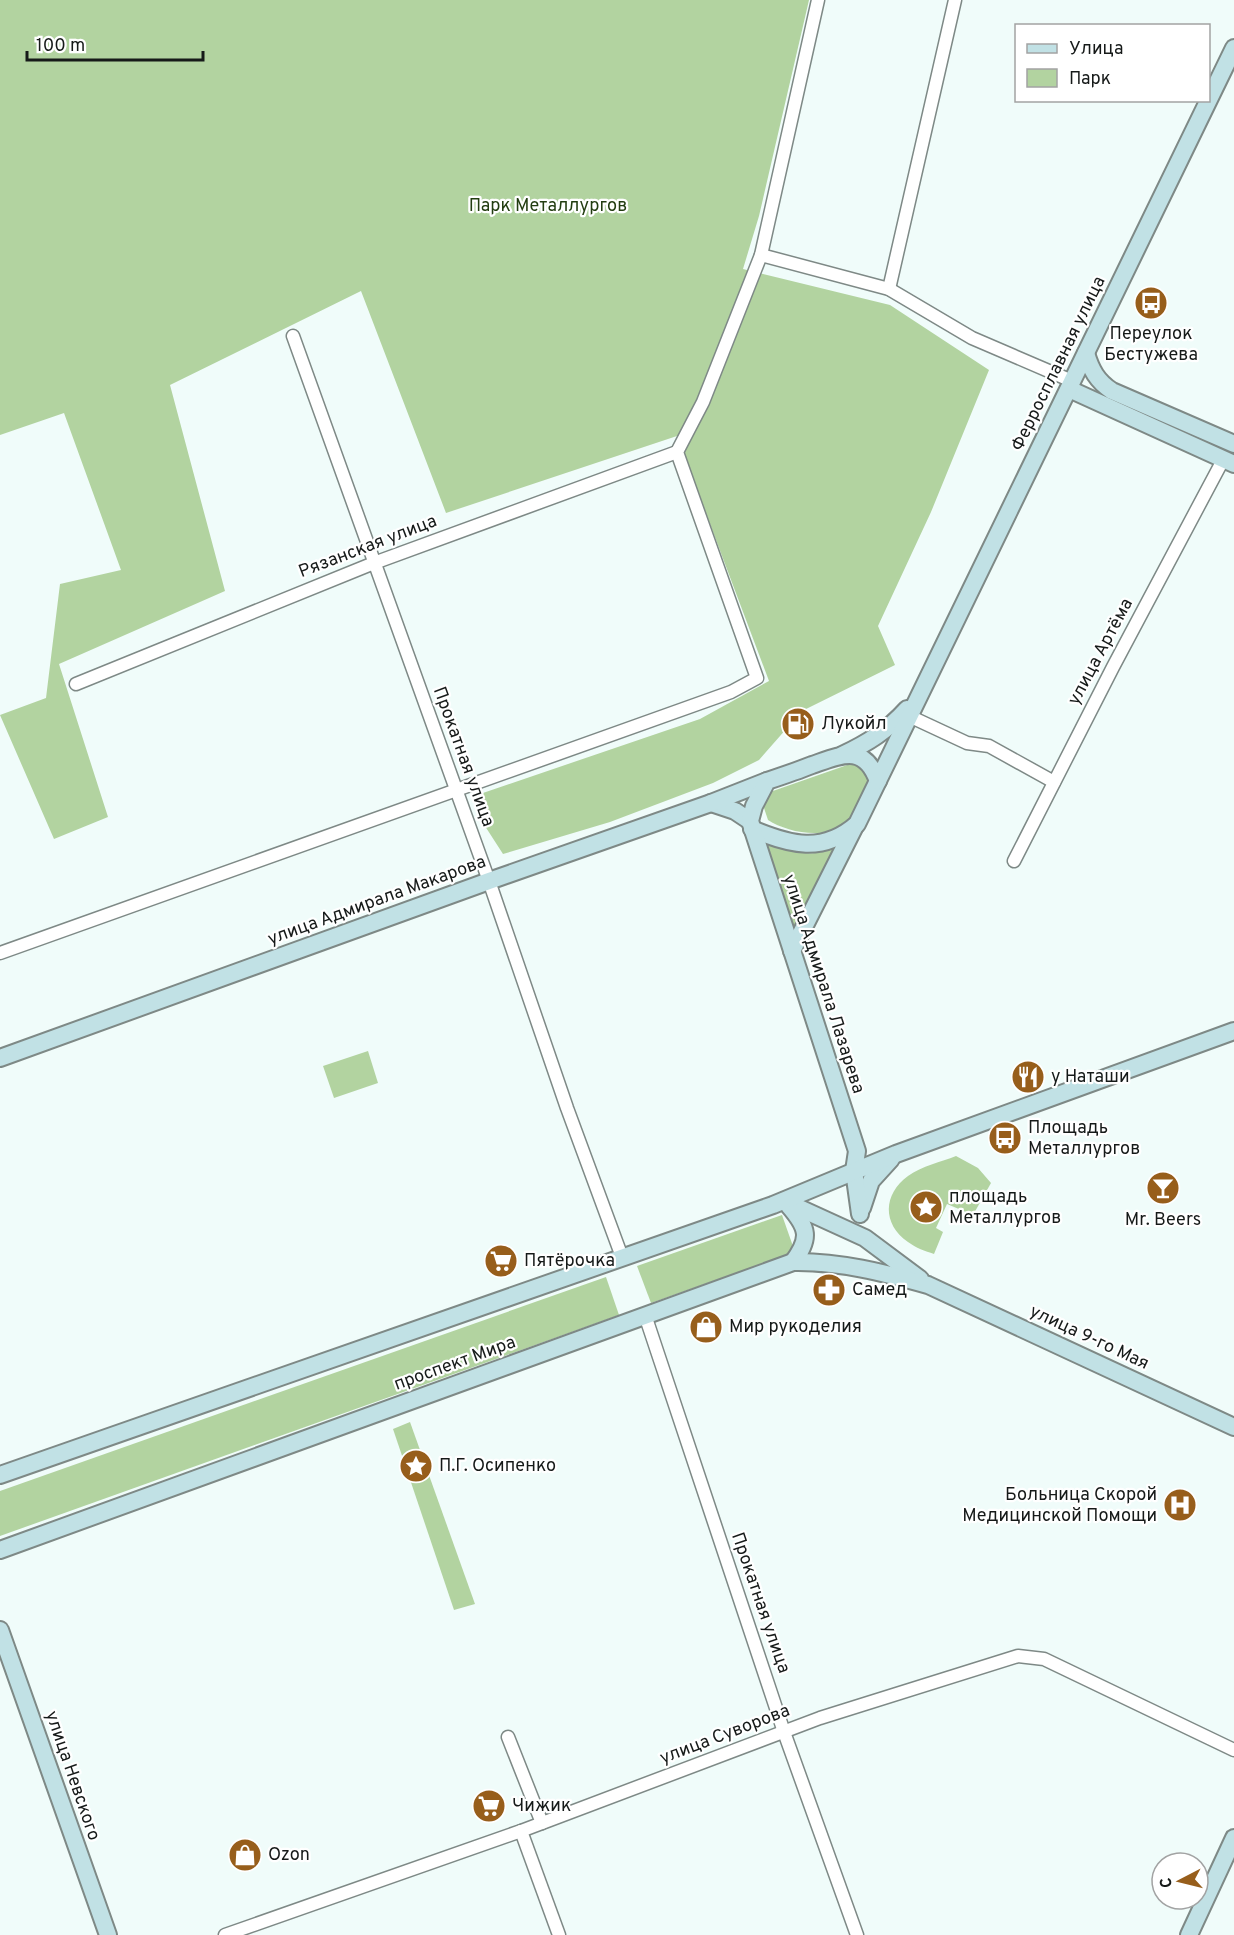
<svg xmlns="http://www.w3.org/2000/svg" width="1234" height="1935" font-family="Overpass,sans-serif">
	<style>
		.green { fill: #b2d3a0 }
		.lines { fill: none; stroke-linecap: round; stroke-linejoin: round }
		.street-casing { stroke: #7e8986; stroke-width: 15 }
		.secondary-casing { stroke: #7e8986; stroke-width: 20 }
		.street { stroke: #fff; stroke-width: 12 }
		.secondary { stroke: #c1e1e5; stroke-width: 16 }
		.labels { text-anchor: middle; dominant-baseline: central; stroke-width: 4.5; stroke-linejoin: round; paint-order: stroke }
		.park-label { font-size: 18px; fill: #223d10; stroke: #fff }
		.poi-label { font-size: 18px; fill: #161a19; stroke: #fff; text-anchor: start }
		.street-label { font-size: 18px; fill: #161a19; stroke: #fff }
	</style>
	<rect width="100%" height="100%" fill="#f0fcfa"/>
	<!-- green -->
	<g class="green">
		<polygon points="0,0 809,0 759,216 743,269 890,305 989,370 931,512 878,626 895,665 802,711 759,760 713,783 610,822 503,854 483,823 480,794 700,719 769,681 677,436 446,513 361,291 170,385 225,591 59,664 108,817 54,839 0,715 46,698 60,584 121,570 64,413 0,435"/>
		<path d="M853,763L865,772L869,784C863,795 856,813 848,821C829,841 788,833 768,820L763,805L770,792Z"/>
		<path d="M762,842C790,849 805,860 834,848L836,849L795,925L793,924Z"/>
		<polygon points="368,1051 378,1083 334,1098 323,1066"/>
		<path d="M956,1156L978,1168L991,1183L973,1215L947,1204L936,1228L943,1232L934,1254C925,1251 916,1248 908,1242C882,1224 883,1194 908,1176C922,1166 941,1162 956,1156Z"/>
		<polygon points="782,1215 795,1252 651,1303 637,1266"/>
		<polygon points="606,1277 619,1315 0,1536 0,1491"/>
		<polygon points="410,1422 475,1604 454,1610 393,1429"/>
	</g>
	<g class="lines">
		<!-- street casing -->
		<g class="street-casing">
			<g id="street">
				<polyline points="761,255 889,289 972,338 1072,381"/>
				<polyline points="889,289 955,0"/>
				<polyline points="293,336 489,881 567,1108 622,1257"/>
				<polyline points="76,684 374,563 677,452"/>
				<polyline points="909,716 967,743 989,746 1054,782"/>
				<polyline points="1014,861 1113,667 1223,460"/>
				<polyline points="0,953 731,692 757,678 677,452 703,402 761,255 818,0"/>
				<polyline points="645,1315 784,1732 857,1935"/>
				<polyline points="508,1737 542,1823"/>
				<polyline points="521,1831 559,1935"/>
				<polyline points="225,1935 521,1831 820,1718 1018,1656 1044,1659 1234,1750"/>
			</g>
		</g>
		<!-- secondary casing -->
		<g class="secondary-casing">
			<g id="secondary">
				<path d="M1086,353C1091,370 1097,381 1112,391L1234,444"/>
				<polyline points="1069,389 1234,464"/>
				<path d="M842,755C868,743 888,730 907,709"/>
				<polyline points="711,803 735,811 750,821"/>
				<path d="M752,829C790,845 823,854 857,824L1234,48"/>
				<polyline points="792,951 855,826"/>
				<polyline points="0,1058 489,881 711,803 767,781"/>
				<polyline points="784,1201 865,1238 920,1279"/>
				<path d="M789,1206C808,1228 811,1238 793,1262"/>
				<polyline points="862,1208 871,1181 891,1159"/>
				<path d="M860,1214L854,1171L857,1151L750,821L754,806L767,781C782,776 797,771 812,765C841,755 864,743 878,781"/>
				<polyline points="0,1475 773,1205 896,1154 1234,1031"/>
				<path d="M0,1550L793,1262C839,1261 885,1273 928,1285L1234,1427"/>
				<polyline points="0,1630 108,1935"/>
				<polyline points="1189,1935 1234,1838"/>
			</g>
		</g>
		<!-- street -->
		<use href="#street" class="street"/>
		<!-- secondary -->
		<use href="#secondary" class="secondary"/>
	</g>
	<!-- icons -->
	<defs>
		<g id="bus-disc" transform="scale(1.725)"><circle r="9.5" fill="#975e1b" stroke="#fff"/><path d="M-5-6H5V4H4V6H2V4H-2V6H-4V4H-5ZM-3.5-4V0h7V-4ZM-3.5 1.2v1.5H-2V1.2ZM2 1.2v1.5H3.5V1.2Z" fill="#fff"/></g>
		<g id="fuel-disc" transform="scale(1.725)"><circle r="9.5" fill="#975e1b" stroke="#fff"/><path d="M-5.5-6h7V0h2V4h1.3V-2.5L3-4.5l.8-.8L6-3V5H2.5V1h-1V6h-7ZM-4.2-4.7v3.2H.2V-4.7Z" fill="#fff"/></g>
		<g id="restaurant-disc" transform="scale(1.725)"><circle r="9.5" fill="#975e1b" stroke="#fff"/><path d="M-5-6h1v4h1v-4h1v4h1v-4h1v5L-1.5 .5V6h-2V.5L-5-1ZM5-6V6H3V1.5H1.5Q1.5-4 5-6Z" fill="#fff"/></g>
		<g id="bar-disc" transform="scale(1.725)"><circle r="9.5" fill="#975e1b" stroke="#fff"/><path d="M-6-5H6L.8 .8V4.5H3.5V6h-7V4.5H-.8V.8Z" fill="#fff"/></g>
		<g id="sight-disc" transform="scale(1.725)"><circle r="9.5" fill="#975e1b" stroke="#fff"/><path d="M0-6L1.8-2.2L6-1.7L2.9 1.2L3.7 5.4L0 3.3L-3.7 5.4L-2.9 1.2L-6-1.7L-1.8-2.2Z" fill="#fff"/></g>
		<g id="supermarket-disc" transform="scale(1.725)"><circle r="9.5" fill="#975e1b" stroke="#fff"/><path d="M-6-5.5h2.5l.6 2H6L4.5 2H-2.5L-4.4-4H-6ZM-1.5 3.2a1.3 1.3 0 1 0 .1 0ZM3 3.2a1.3 1.3 0 1 0 .1 0Z" fill="#fff"/></g>
		<g id="pharmacy-disc" transform="scale(1.725)"><circle r="9.5" fill="#975e1b" stroke="#fff"/><path d="M-2-6h4v4h4v4h-4v4h-4v-4h-4v-4h4Z" fill="#fff"/></g>
		<g id="shop-disc" transform="scale(1.725)"><circle r="9.5" fill="#975e1b" stroke="#fff"/><path d="M-5-2.5h2.3a2.7 3.5 0 0 1 5.4 0H5L5.5 6h-11ZM-1.5-2.5h3a1.5 2.3 0 0 0-3 0Z" fill="#fff"/></g>
		<g id="hospital-disc" transform="scale(1.725)"><circle r="9.5" fill="#975e1b" stroke="#fff"/><path d="M-5-5h3v3.5h4V-5h3V5h-3V1.5h-4V5h-3Z" fill="#fff"/></g>
	</defs>
	<g fill-rule="evenodd">
		<use href="#bus-disc" x="1151" y="303"/>
		<use href="#fuel-disc" x="798" y="724"/>
		<use href="#restaurant-disc" x="1028" y="1077"/>
		<use href="#bus-disc" x="1005" y="1138"/>
		<use href="#bar-disc" x="1163" y="1188"/>
		<use href="#sight-disc" x="926" y="1207"/>
		<use href="#supermarket-disc" x="501" y="1261"/>
		<use href="#pharmacy-disc" x="829" y="1290"/>
		<use href="#shop-disc" x="706" y="1327"/>
		<use href="#sight-disc" x="416" y="1466"/>
		<use href="#hospital-disc" x="1180" y="1505"/>
		<use href="#supermarket-disc" x="489" y="1806"/>
		<use href="#shop-disc" x="245" y="1855"/>
	</g>
	<g class="labels">
		<!-- park labels -->
		<g class="park-label">
			<text x="548" y="206">Парк Металлургов</text>
		</g>
		<!-- poi labels -->
		<g class="poi-label">
			<text x="1151" y="334" text-anchor="middle">Переулок<tspan x="1151" dy="21">Бестужева</tspan></text>
			<text x="821" y="724">Лукойл</text>
			<text x="1051" y="1077">у Наташи</text>
			<text x="1028" y="1128">Площадь<tspan x="1028" dy="21">Металлургов</tspan></text>
			<text x="949" y="1197">площадь<tspan x="949" dy="21">Металлургов</tspan></text>
			<text x="1163" y="1220" text-anchor="middle">Mr. Beers</text>
			<text x="524" y="1261">Пятёрочка</text>
			<text x="852" y="1290">Самед</text>
			<text x="729" y="1327">Мир рукоделия</text>
			<text x="439" y="1466">П.Г. Осипенко</text>
			<text x="1157" y="1495" text-anchor="end">Больница Скорой<tspan x="1157" dy="21">Медицинской Помощи</tspan></text>
			<text x="512" y="1806">Чижик</text>
			<text x="268" y="1855">Ozon</text>
		</g>
		<!-- street labels -->
		<g class="street-label">
			<text transform="translate(1059 364) rotate(-64)">Ферросплавная улица</text>
			<text transform="translate(368 547) rotate(-21)">Рязанская улица</text>
			<text transform="translate(1101 652) rotate(-62)">улица Артёма</text>
			<text transform="translate(463 757) rotate(70)">Прокатная улица</text>
			<text transform="translate(377 901) rotate(-20)">улица Адмирала Макарова</text>
			<text transform="translate(823 984) rotate(72)">улица Адмирала Лазарева</text>
			<text transform="translate(1089 1338) rotate(25)">улица 9-го Мая</text>
			<text transform="translate(455 1364) rotate(-20)">проспект Мира</text>
			<text transform="translate(760 1603) rotate(71)">Прокатная улица</text>
			<text transform="translate(725 1735) rotate(-21)">улица Суворова</text>
			<text transform="translate(72 1776) rotate(71)">улица Невского</text>
		</g>
	</g>
	<!-- legend -->
	<rect x="1015" y="24" width="195" height="78" fill="#ffffff" stroke="#a2a3a3" stroke-width="1.5"/>
	<rect x="1027" y="44" width="30" height="9" fill="#c1e1e5" stroke="#a2a3a3" stroke-width="1.5"/>
	<text x="1069" y="54" font-size="18" fill="#161a19">Улица</text>
	<rect x="1027" y="69" width="30" height="18" fill="#b2d3a0" stroke="#a2a3a3" stroke-width="1.5"/>
	<text x="1069" y="84" font-size="18" fill="#161a19">Парк</text>
	<!-- north arrow -->
	<g transform="translate(1180 1881) rotate(263)"><circle r="28" fill="#ffffff" stroke="#a2a3a3" stroke-width="1.5"/>
	<path d="M0-4.5L10 22L0 15L-10 22Z" fill="#975e1b"/>
	<text y="-9" font-size="16" font-weight="bold" text-anchor="middle" fill="#161a19">С</text>
	</g>
	<!-- scale -->
	<path d="M27 51v9h176v-9" fill="none" stroke="#161a19" stroke-width="3"/>
	<text x="36" y="51" font-size="18" fill="#161a19" stroke="#ffffff" stroke-width="4.5" paint-order="stroke">100 m</text>
</svg>
